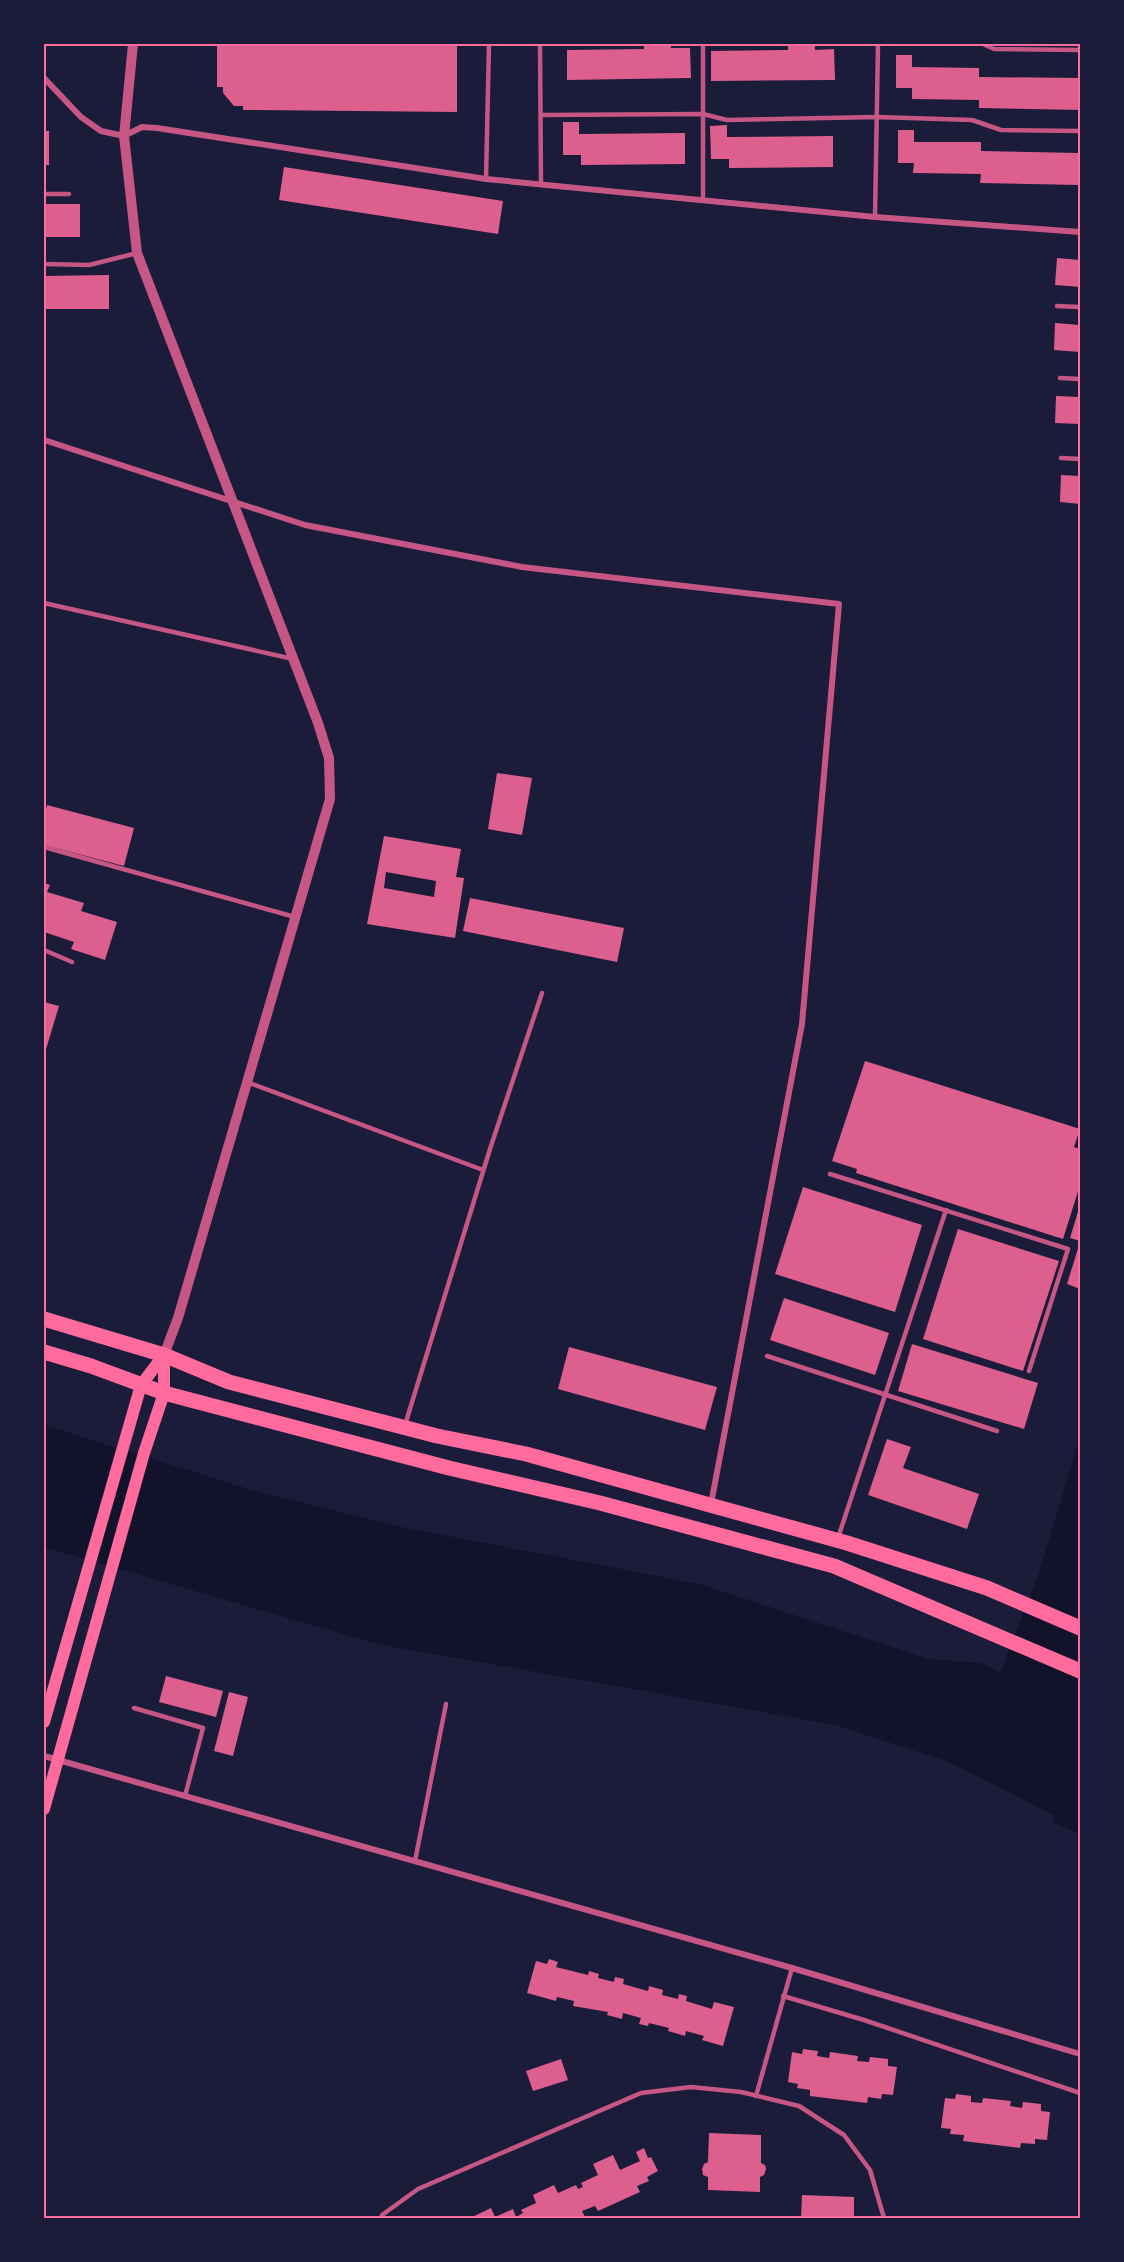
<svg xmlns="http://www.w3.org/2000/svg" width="1124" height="2262" font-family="Raleway,sans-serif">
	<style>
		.water { fill: #12122b }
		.building { fill: #dd5f8e; fill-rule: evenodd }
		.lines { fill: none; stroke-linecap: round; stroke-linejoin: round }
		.service { stroke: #c65784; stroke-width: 4.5 }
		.minor { stroke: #c65784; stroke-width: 6 }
		.tertiary { stroke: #c65784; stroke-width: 10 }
		.secondary { stroke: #ff6b9d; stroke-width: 12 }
		.primary { stroke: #ff6b9d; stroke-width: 15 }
		.neatline { fill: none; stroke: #ff6b9d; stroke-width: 2 }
	</style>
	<rect width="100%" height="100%" fill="#1b1b3a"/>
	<!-- water -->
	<polygon class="water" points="44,1425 262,1493 401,1527 700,1584 928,1659 981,1663 1000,1673 1038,1576 1080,1437 1080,1834 1052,1822 1054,1815 949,1762 836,1725 377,1644 44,1547"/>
	<!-- building -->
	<g class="building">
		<polygon points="217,44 457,44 457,112 243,110 243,106 234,106 223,93 223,87 217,87"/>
		<polygon points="644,44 671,44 671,48 690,48 691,78 567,80 567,50 644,49"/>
		<polygon points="788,44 815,44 815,50 834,49 835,80 711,81 711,51 788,50"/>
		<polygon points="896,55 912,55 912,67 979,68 979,77 1080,78 1080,110 979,108 979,100 912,99 912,88 896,88"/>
		<polygon points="563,122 579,122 579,134 685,133 685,164 581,165 581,155 563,155"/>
		<polygon points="727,125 727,137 833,136 833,167 729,168 729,159 711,159 710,126"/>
		<polygon points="898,130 914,130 914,142 981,142 981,151 1080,153 1080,185 980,183 981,174 913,173 914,163 898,163"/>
		<rect x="44" y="131" width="5" height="34"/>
		<polygon points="284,167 503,201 498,234 279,200"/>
		<rect x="44" y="204" width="36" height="33"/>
		<polygon points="1057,258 1080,260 1080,287 1055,285"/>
		<polygon points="109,275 109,309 44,309 44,276"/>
		<polygon points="1055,323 1080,325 1080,352 1054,350"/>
		<polygon points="1056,396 1080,397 1080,424 1055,423"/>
		<polygon points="1061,475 1080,476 1080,504 1060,502"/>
		<polygon points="497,773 532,778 522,835 488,829"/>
		<polygon points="47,805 134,828 124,866 44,845 44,819"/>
		<path d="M384,836L461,849L456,877L464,878L455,938L367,924ZM386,872L436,881L434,897L384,888Z"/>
		<polygon points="44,883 50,885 47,892 84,903 81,911 117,922 105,960 71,949 74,942 44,932"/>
		<polygon points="470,898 624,928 617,962 463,931"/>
		<polygon points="44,1002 59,1006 44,1056"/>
		<polygon points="865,1061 1080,1129 1074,1147 1080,1149 1080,1185 1063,1239 856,1173 857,1169 832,1161"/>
		<polygon points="803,1187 922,1225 895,1312 775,1274"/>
		<polygon points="1080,1205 1080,1241 1070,1238"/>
		<polygon points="958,1229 1059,1261 1023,1371 923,1339"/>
		<polygon points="1080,1242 1080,1289 1067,1284"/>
		<polygon points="784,1298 889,1333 875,1375 770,1340"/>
		<polygon points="912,1344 1038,1383 1024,1429 898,1391"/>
		<polygon points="569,1347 717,1387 705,1430 558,1389"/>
		<polygon points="887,1439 911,1447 903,1468 979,1494 967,1529 868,1495"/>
		<polygon points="166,1676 223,1691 216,1717 159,1702"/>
		<polygon points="229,1692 248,1697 233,1756 214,1751"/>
		<polygon points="549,1959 558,1962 556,1967 588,1975 589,1971 599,1974 598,1978 614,1982 615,1977 624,1979 623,1984 648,1991 649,1986 663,1990 662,1995 678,1999 679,1994 687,1996 686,2001 712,2009 714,2002 734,2007 723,2046 702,2040 704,2036 686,2031 685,2036 668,2031 669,2028 649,2023 648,2026 639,2024 641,2018 623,2013 622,2019 607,2015 608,2012 573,2006 574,2001 557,1997 556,2001 527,1993 536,1961 547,1964"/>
		<polygon points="803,2049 818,2051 817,2056 829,2058 830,2052 858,2056 857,2061 869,2062 870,2057 888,2059 888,2066 897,2067 893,2095 882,2094 881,2099 868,2097 867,2103 810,2096 810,2090 797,2088 798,2084 788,2082 792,2052 802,2054"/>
		<polygon points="561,2059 568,2080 533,2091 526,2071"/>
		<polygon points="956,2094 971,2096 971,2102 982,2103 983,2098 1011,2101 1010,2106 1022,2108 1023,2102 1041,2104 1041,2111 1050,2112 1047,2140 1035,2139 1035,2144 1021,2143 1020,2148 963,2141 964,2135 950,2134 951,2129 941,2128 945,2098 955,2099"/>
		<polygon points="709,2133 761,2135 761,2163 765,2165 766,2169 764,2175 760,2177 760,2192 708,2190 708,2177 703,2175 702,2169 704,2164 708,2162"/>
		<polygon points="644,2148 648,2158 651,2157 658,2171 647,2177 649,2181 637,2186 640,2192 598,2211 595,2206 582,2211 585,2217 582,2218 470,2218 491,2208 495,2217 513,2209 516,2217 523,2213 521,2210 536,2203 533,2195 554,2185 558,2193 576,2185 578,2189 583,2187 581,2183 598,2175 593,2164 613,2155 620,2170 640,2161 636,2152"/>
		<polygon points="802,2195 854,2197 854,2218 801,2218"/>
	</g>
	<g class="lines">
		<!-- service -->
		<g class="service">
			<polyline points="540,44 541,185"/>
			<polyline points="703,44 703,200"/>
			<polyline points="983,44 994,49 1080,50"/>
			<polyline points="541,115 703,114 727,120 877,117 972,120 1001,130 1080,131"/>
			<polyline points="486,179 489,44"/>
			<polyline points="44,194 69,194"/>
			<polyline points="875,217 878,44"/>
			<polyline points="44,264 89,265 137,253"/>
			<polyline points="1057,306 1080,307"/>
			<polyline points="1060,378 1080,379"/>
			<polyline points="1061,458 1080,459"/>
			<polyline points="44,603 293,659"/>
			<polyline points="44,847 295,917"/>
			<polyline points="44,950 72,962"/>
			<polyline points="247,1082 483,1170"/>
			<polyline points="830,1174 1068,1249 1029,1371"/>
			<polyline points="767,1356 997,1431"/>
			<polyline points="405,1425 490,1149 542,993"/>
			<polyline points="838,1538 946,1210"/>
			<polyline points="134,1708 203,1728 185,1796"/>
			<polyline points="415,1861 446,1704"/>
			<polyline points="783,1996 864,2020 1080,2093"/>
			<polyline points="756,2096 792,1968"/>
			<polyline points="381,2218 382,2215 418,2189 641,2093 691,2087 741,2092 799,2106 844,2135 870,2170 884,2218"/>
		</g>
		<!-- minor -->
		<g class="minor">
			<polyline points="44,78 81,117 101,131 124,136 142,127 157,128 486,179 875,217 1080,232"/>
			<polyline points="44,440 305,525 522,567 839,604 802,1024 711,1504"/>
			<polyline points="44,1756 792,1968 1080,2054"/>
		</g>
		<!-- tertiary -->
		<polyline class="tertiary" points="133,44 124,136 137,253 318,723 329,758 330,799 178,1318 164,1355"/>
		<!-- secondary -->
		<g class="secondary">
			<polyline points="44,1722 141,1385 164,1355"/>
			<polyline points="44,1809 144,1453 164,1393 164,1355"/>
		</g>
		<!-- primary -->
		<g class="primary">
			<polyline points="44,1319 164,1355 229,1382 437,1436 526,1454 847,1543 987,1588 1080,1628"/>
			<polyline points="44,1352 91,1366 164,1393 449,1468 600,1503 834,1566 1080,1671"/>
		</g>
	</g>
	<!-- border -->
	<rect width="1124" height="2262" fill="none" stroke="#1b1b3a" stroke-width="90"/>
	<rect x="45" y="45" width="1034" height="2172" class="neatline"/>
</svg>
